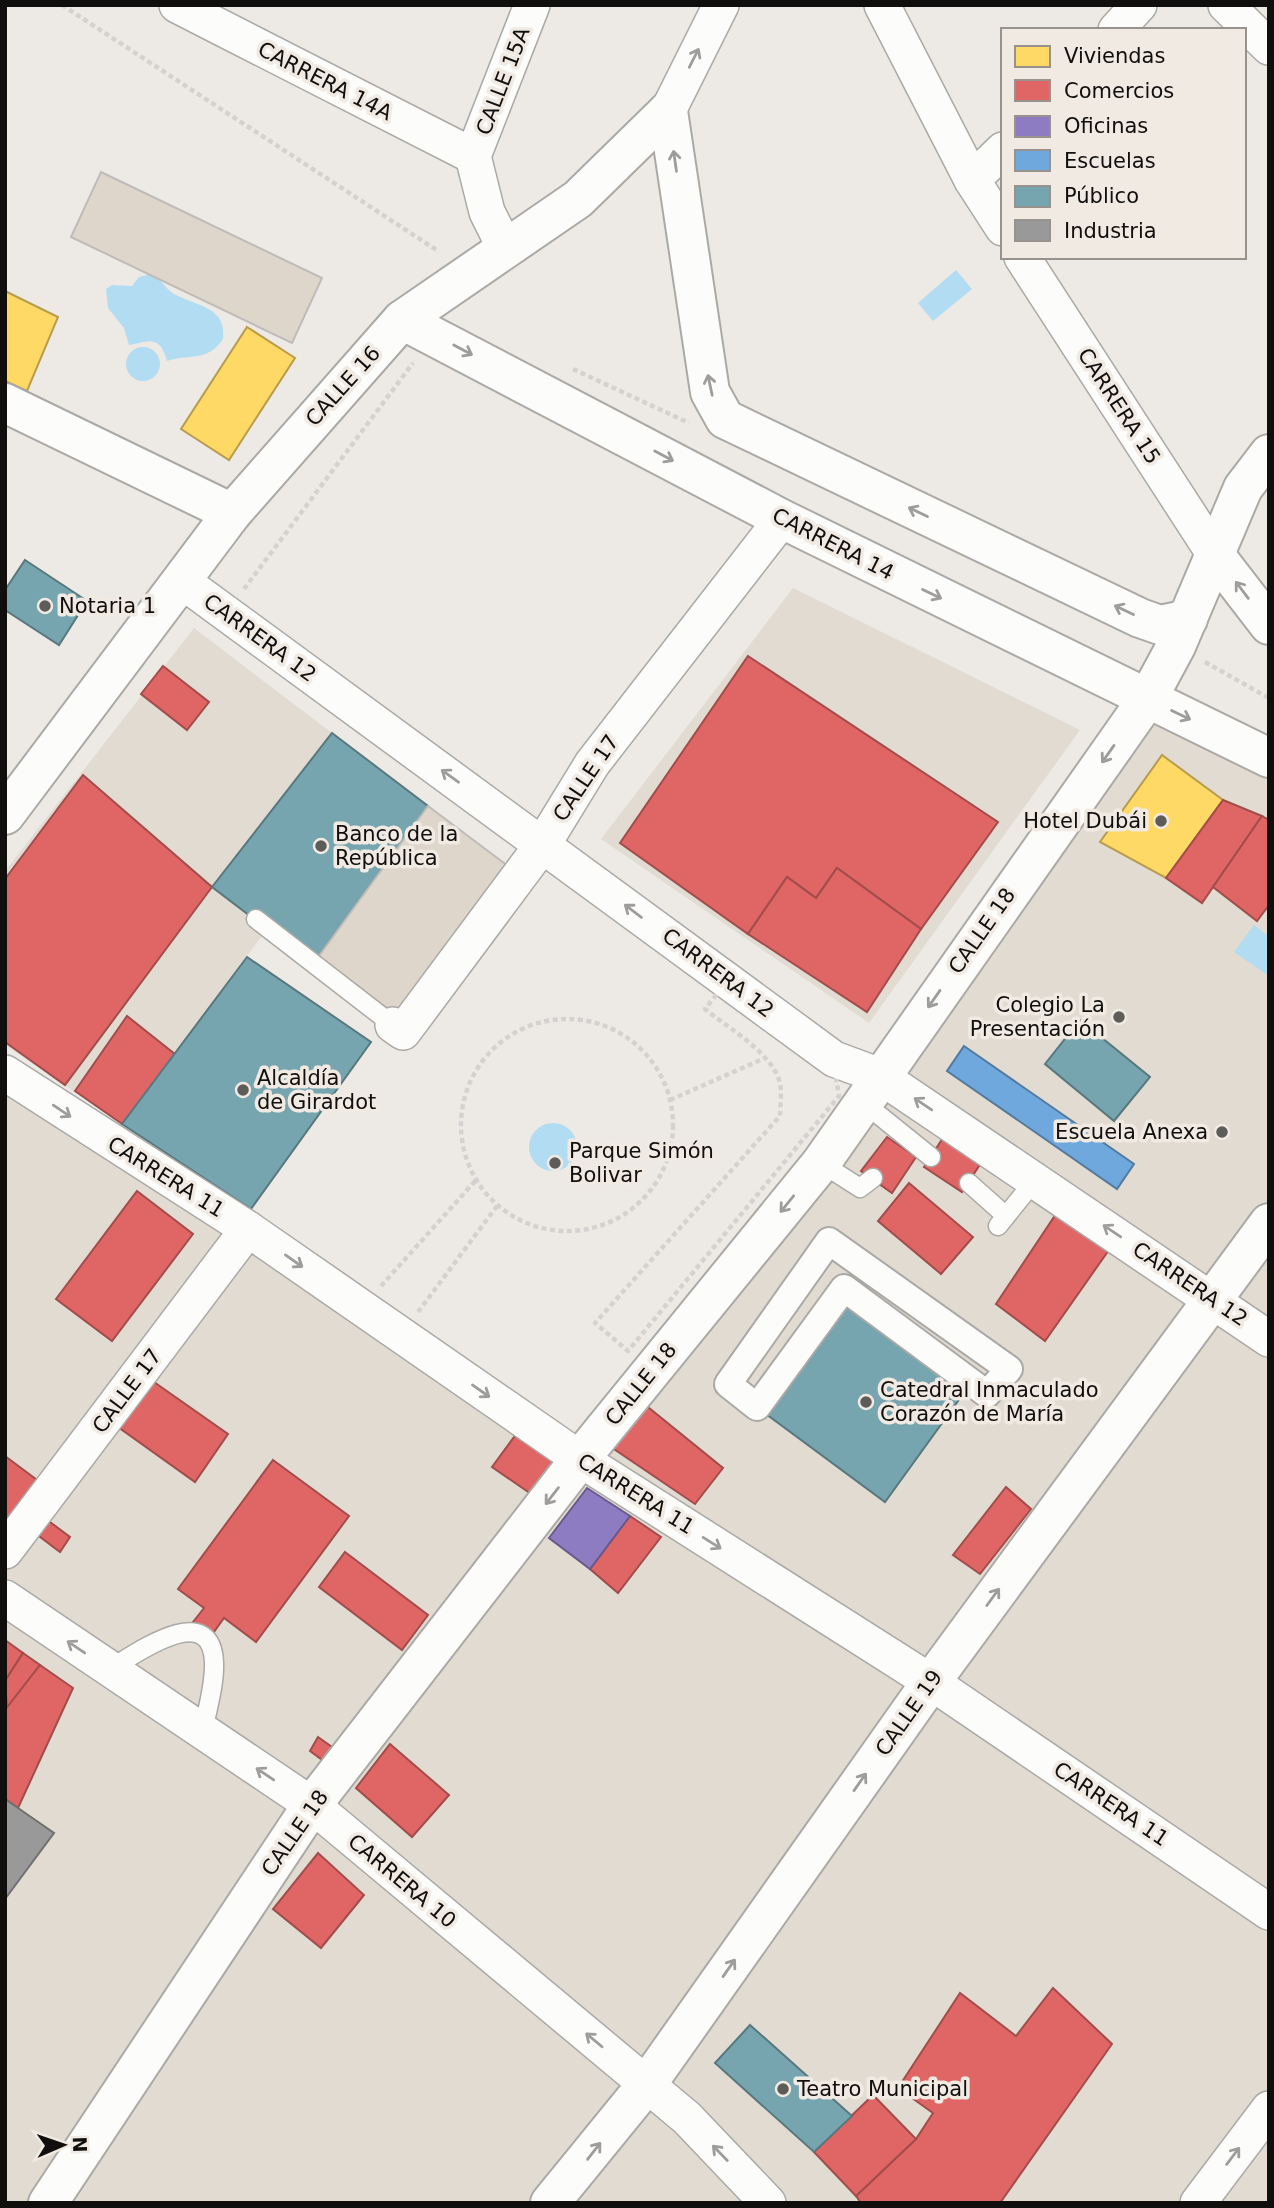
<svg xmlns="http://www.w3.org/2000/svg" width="1274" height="2208" font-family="'DejaVu Sans',sans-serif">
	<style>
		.built { fill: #e1dbd2 }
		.water { fill: #b2dcf2 }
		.homes { fill: #ffd966; stroke: #b89c4b; stroke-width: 2 }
		.shops { fill: #e06666; stroke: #a24c4b; stroke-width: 2 }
		.offices { fill: #8e7cc3; stroke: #685b8c; stroke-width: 2 }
		.schools { fill: #6fa8dc; stroke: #537a9e; stroke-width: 2 }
		.public { fill: #76a5af; stroke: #58787e; stroke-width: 2 }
		.industry { fill: #999; stroke: #70706f; stroke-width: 2 }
		.building { fill: #ded6ca; stroke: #bebbb8; stroke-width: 2 }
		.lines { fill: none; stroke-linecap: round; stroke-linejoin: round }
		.service-casing { stroke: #aba9a6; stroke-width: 21 }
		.pedestrian-casing { stroke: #aba9a6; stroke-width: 30 }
		.minor-casing { stroke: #aba9a6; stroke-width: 38 }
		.tertiary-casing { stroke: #aba9a6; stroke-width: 42 }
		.path { stroke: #d4d2d1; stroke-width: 4.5; stroke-dasharray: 5 3.5; stroke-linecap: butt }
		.service { stroke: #fcfcfb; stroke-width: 18 }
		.pedestrian { stroke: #fcfcfb; stroke-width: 26 }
		.minor { stroke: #fcfcfb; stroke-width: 35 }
		.tertiary { stroke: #fcfcfb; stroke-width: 38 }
		.oneway { stroke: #9e9d9c }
		.poi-dot { fill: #5e5c59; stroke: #f0eae3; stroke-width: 2.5 }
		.labels { text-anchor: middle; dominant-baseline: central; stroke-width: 7; stroke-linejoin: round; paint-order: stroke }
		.street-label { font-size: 21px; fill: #110f0d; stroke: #f0eae3 }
		.poi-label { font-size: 21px; fill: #110f0d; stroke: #f0eae3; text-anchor: start }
	</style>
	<rect width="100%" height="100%" fill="#edeae6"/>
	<!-- built -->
	<g class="built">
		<polygon points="793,588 1080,730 869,1023 601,839"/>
		<polygon points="194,628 332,733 213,887 267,929 122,1124 5,1045 5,871"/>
		<polygon points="1148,702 1269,760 1269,2203 5,2203 5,1073 580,1459 882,1075"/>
	</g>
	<!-- water -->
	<g class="water">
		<polygon points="956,270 972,289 933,321 918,303"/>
		<path d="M151,274C163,279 165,290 176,295C197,306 227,307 223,339C208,362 188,354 167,361C159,333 148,342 129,345L124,328L108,308L106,289L112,285L132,286L139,277Z"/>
		<circle cx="143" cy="364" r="17"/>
		<polygon points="1254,925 1269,937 1269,976 1234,952"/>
		<circle cx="553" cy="1147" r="24"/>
	</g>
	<!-- homes -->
	<g class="homes">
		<polygon points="5,291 58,317 27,391 5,381"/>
		<polygon points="247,327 295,358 229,460 181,429"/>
		<polygon points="1162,755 1223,800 1166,878 1100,842"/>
	</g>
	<!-- shops -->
	<g class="shops">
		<polygon points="748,656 998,822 921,929 837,868 816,898 787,877 748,934 620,843"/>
		<polygon points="163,666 209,702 187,730 141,694"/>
		<polygon points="83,775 212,887 65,1085 5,1042 5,879"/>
		<polygon points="1223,800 1262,816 1202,903 1166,878"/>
		<polygon points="1262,816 1269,820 1269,905 1257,921 1213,887"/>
		<polygon points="837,868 921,929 867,1012 748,934 787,877 816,898"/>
		<polygon points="127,1016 176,1055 122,1124 75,1091"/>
		<polygon points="887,1137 916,1157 892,1193 861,1171"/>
		<polygon points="943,1138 981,1163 962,1192 924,1167"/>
		<polygon points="909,1183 973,1237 941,1274 878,1221"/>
		<polygon points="137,1191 193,1234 112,1341 56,1299"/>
		<polygon points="1058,1211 1111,1247 1045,1341 996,1304"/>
		<polygon points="154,1382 228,1434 195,1482 118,1427"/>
		<polygon points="643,1403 723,1468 695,1504 608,1445"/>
		<polygon points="517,1433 559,1463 534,1496 492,1467"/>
		<polygon points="5,1456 41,1483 5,1533"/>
		<polygon points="273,1460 349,1516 256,1642 224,1618 211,1636 193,1622 204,1608 178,1589"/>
		<polygon points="1006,1487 1031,1509 980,1574 953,1555"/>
		<polygon points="630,1516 661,1537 618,1593 590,1569"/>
		<polygon points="46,1519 70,1537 60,1552 35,1533"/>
		<polygon points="345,1552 428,1615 402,1650 319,1587"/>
		<polygon points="5,1640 23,1653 5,1681"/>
		<polygon points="23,1653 40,1665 7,1708 5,1681"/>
		<polygon points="40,1665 73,1688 18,1808 5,1799 5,1710"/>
		<polygon points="318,1737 339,1752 329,1765 310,1751"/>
		<polygon points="390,1744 449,1795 412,1837 356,1788"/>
		<polygon points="318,1853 364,1895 321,1948 273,1909"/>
		<polygon points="1053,1988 1112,2044 1000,2203 861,2203 856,2196 916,2139 933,2113 898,2088 960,1993 1016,2036"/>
		<polygon points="873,2095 916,2139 856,2196 814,2152"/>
	</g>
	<!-- offices -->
	<polygon class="offices" points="587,1488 630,1516 590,1569 549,1538"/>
	<!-- schools -->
	<polygon class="schools" points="964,1046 1134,1164 1117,1189 947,1071"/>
	<!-- public -->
	<g class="public">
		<polygon points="25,560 87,601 59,645 5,610 5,590"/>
		<polygon points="332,733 428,806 316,960 267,929 212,887"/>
		<polygon points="247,957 371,1042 251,1209 122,1124"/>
		<polygon points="1080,1020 1150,1077 1114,1121 1045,1064"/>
		<polygon points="847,1302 966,1390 885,1502 766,1414"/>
		<polygon points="750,2025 852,2116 814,2152 715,2063"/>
	</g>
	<!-- industry -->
	<polygon class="industry" points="5,1799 54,1833 5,1899"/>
	<!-- building -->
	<g class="building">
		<polygon points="101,172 322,278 292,343 71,237"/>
		<polygon points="428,806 512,869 402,1018 316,960"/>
	</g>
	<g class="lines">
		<!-- service casing -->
		<g class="service-casing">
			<g id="service">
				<polyline points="256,919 393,1025"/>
				<polyline points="864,1103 931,1157"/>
				<polyline points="821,1163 860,1188 873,1178"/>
				<polyline points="969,1183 1006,1216"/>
				<polyline points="998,1226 1035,1180"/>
				<path d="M110,1669C134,1655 211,1598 214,1662C215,1685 207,1709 203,1732"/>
			</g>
		</g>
		<!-- pedestrian casing -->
		<g class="pedestrian-casing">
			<polygon id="pedestrian" points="829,1241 1009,1369 987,1394 844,1288 757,1407 728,1384"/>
		</g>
		<!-- minor casing -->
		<g class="minor-casing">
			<g id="minor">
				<polyline points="177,5 473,156"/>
				<polyline points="882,5 972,180 1003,228"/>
				<polyline points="1226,5 1269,47"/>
				<polyline points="1116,30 1139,5"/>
				<polyline points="668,111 721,5"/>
				<polyline points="473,156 532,5"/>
				<polyline points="473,156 487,212 506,250"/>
				<polyline points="972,180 1003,150"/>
				<polyline points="1022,257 1215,555"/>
				<polyline points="182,581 834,1059 880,1076 1269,1339"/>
				<polyline points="393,1025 403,1032 543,844 592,764 782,519"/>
				<polyline points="5,1073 248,1229 580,1459 931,1682 1269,1912"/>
				<polyline points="5,1551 248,1229"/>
				<polyline points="5,1598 312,1805 687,2118 768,2203"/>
				<polyline points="1198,2203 1269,2109"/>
			</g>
		</g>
		<!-- tertiary casing -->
		<g class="tertiary-casing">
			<g id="tertiary">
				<polyline points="668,111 710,392 725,419 1140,618 1160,625 1188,619"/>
				<polyline points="402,320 782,519 1269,758"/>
				<polyline points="5,403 232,513"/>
				<polyline points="1215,555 1269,625"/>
				<polyline points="5,815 232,513 402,320 578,199 668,111"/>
				<polyline points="48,2203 312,1805 580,1459 821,1163 1148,698 1176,646 1243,488 1269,454"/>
				<polyline points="550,2203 647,2084 931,1682 1269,1223"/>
			</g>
		</g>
		<!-- path -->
		<g class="path">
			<polyline points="62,5 438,251"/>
			<polyline points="573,369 689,423"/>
			<polyline points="244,589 413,363"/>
			<polyline points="1205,662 1269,698"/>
			<path d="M721,989L836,1078L839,1096L628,1351L595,1323L780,1116C780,1104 783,1089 778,1077C766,1049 728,1028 705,1009Z"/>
			<circle cx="567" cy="1125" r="106"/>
			<polyline points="670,1100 765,1058"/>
			<polyline points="381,1286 476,1180"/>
			<polyline points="418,1312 497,1206"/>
		</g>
		<!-- service -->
		<use href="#service" class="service"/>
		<!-- pedestrian -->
		<use href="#pedestrian" class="pedestrian"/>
		<!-- minor -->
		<use href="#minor" class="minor"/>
		<!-- tertiary -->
		<use href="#tertiary" class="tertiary"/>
	</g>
	<!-- one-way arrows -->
	<defs><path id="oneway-shaft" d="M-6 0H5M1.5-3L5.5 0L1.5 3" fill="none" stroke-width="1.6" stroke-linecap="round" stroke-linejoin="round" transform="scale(1.75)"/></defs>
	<g class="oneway">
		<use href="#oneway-shaft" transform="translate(694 58) rotate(-63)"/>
		<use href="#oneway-shaft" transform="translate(675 161) rotate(-98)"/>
		<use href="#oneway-shaft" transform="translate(463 350) rotate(28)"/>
		<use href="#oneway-shaft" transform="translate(710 385) rotate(-102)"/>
		<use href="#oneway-shaft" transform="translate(664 456) rotate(28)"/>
		<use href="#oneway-shaft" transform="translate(918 512) rotate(-154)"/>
		<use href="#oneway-shaft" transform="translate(1242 590) rotate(-127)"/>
		<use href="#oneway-shaft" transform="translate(932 594) rotate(26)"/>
		<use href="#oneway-shaft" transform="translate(1124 610) rotate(-154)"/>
		<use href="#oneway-shaft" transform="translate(1181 715) rotate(26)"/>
		<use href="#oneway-shaft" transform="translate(1108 754) rotate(125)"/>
		<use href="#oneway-shaft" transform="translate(450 776) rotate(-144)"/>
		<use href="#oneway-shaft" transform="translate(633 911) rotate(-143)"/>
		<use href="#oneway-shaft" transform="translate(934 999) rotate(125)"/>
		<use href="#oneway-shaft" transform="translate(923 1104) rotate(-146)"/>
		<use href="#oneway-shaft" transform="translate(62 1111) rotate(34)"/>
		<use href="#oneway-shaft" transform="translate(787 1204) rotate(129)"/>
		<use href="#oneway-shaft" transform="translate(1112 1231) rotate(-146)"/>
		<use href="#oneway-shaft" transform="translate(294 1261) rotate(35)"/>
		<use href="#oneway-shaft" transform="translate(481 1391) rotate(35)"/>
		<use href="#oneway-shaft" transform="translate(552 1496) rotate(128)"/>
		<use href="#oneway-shaft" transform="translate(712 1543) rotate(32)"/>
		<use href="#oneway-shaft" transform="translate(993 1597) rotate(-54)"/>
		<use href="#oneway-shaft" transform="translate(76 1647) rotate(-146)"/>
		<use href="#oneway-shaft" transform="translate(265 1774) rotate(-146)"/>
		<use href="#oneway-shaft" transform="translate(860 1782) rotate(-55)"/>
		<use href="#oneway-shaft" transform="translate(729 1968) rotate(-55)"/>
		<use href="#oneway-shaft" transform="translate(594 2040) rotate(-140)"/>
		<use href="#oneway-shaft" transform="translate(594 2151) rotate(-52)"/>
		<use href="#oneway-shaft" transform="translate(720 2153) rotate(-134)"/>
		<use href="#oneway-shaft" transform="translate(1233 2156) rotate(-53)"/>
	</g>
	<!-- markers -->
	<g class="poi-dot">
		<circle cx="45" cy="606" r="7"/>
		<circle cx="1161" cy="821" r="7"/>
		<circle cx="321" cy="846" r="7"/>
		<circle cx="1119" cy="1017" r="7"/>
		<circle cx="243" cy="1090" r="7"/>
		<circle cx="1222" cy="1132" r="7"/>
		<circle cx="555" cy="1163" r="7"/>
		<circle cx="866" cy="1402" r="7"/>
		<circle cx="783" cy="2089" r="7"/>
	</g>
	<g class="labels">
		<!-- street labels -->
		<g class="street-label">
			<text transform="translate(325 81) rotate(27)">CARRERA 14A</text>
			<text transform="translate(503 81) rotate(-69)">CALLE 15A</text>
			<text transform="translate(343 386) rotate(-48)">CALLE 16</text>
			<text transform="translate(1119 406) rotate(57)">CARRERA 15</text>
			<text transform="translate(833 544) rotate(27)">CARRERA 14</text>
			<text transform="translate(260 638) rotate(36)">CARRERA 12</text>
			<text transform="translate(586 778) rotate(-56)">CALLE 17</text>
			<text transform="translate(982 931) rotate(-55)">CALLE 18</text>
			<text transform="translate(718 973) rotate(37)">CARRERA 12</text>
			<text transform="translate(166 1177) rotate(32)">CARRERA 11</text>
			<text transform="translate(1190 1284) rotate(34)">CARRERA 12</text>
			<text transform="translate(641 1384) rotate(-51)">CALLE 18</text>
			<text transform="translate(127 1391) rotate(-53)">CALLE 17</text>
			<text transform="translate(636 1494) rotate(32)">CARRERA 11</text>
			<text transform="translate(909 1713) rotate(-55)">CALLE 19</text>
			<text transform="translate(1111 1804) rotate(34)">CARRERA 11</text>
			<text transform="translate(295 1833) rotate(-55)">CALLE 18</text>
			<text transform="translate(402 1881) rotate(40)">CARRERA 10</text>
		</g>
		<!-- poi labels -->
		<g class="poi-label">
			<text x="59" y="606">Notaria 1</text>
			<text x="1147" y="821" text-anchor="end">Hotel Dubái</text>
			<text x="335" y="834">Banco de la<tspan x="335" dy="24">República</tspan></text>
			<text x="1105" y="1005" text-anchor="end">Colegio La<tspan x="1105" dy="24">Presentación</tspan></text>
			<text x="257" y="1078">Alcaldía<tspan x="257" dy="24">de Girardot</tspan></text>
			<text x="1208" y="1132" text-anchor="end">Escuela Anexa</text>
			<text x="569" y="1151">Parque Simón<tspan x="569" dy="24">Bolivar</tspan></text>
			<text x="880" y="1390">Catedral Inmaculado<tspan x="880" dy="24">Corazón de María</tspan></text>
			<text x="797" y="2089">Teatro Municipal</text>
		</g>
	</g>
	<!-- border -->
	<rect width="1274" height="2208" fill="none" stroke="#110f0d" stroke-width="14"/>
	<!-- legend -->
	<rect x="1001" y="28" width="245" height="231" fill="#f0eae3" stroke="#97928d" stroke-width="2"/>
	<rect x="1015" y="46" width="35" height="21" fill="#ffd966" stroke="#97928d" stroke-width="2"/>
	<text x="1064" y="63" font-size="21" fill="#110f0d">Viviendas</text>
	<rect x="1015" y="80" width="35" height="21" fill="#e06666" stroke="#97928d" stroke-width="2"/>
	<text x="1064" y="98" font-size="21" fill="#110f0d">Comercios</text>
	<rect x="1015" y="116" width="35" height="21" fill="#8e7cc3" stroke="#97928d" stroke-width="2"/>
	<text x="1064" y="133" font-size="21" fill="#110f0d">Oficinas</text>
	<rect x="1015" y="150" width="35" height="21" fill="#6fa8dc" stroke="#97928d" stroke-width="2"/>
	<text x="1064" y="168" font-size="21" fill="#110f0d">Escuelas</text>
	<rect x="1015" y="186" width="35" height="21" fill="#76a5af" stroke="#97928d" stroke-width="2"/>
	<text x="1064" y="203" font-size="21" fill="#110f0d">Público</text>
	<rect x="1015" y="220" width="35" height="21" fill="#999999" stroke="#97928d" stroke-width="2"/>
	<text x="1064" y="238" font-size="21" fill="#110f0d">Industria</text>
	<!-- north arrow -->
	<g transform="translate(63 2145) rotate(88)" stroke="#f0eae3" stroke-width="5" paint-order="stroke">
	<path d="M0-5L12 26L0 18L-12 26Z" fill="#110f0d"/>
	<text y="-10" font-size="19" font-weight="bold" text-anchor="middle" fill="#110f0d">N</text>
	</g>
</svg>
